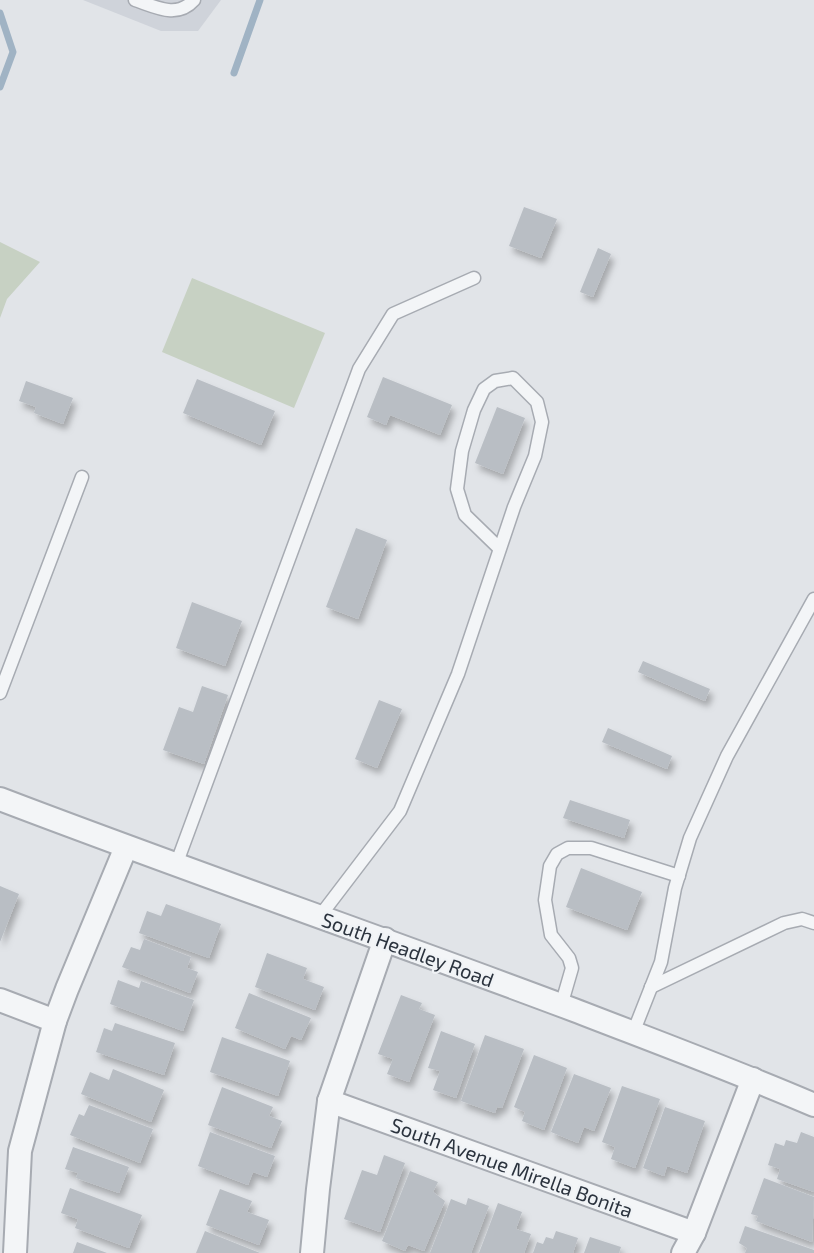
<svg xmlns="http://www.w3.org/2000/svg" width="814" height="1253" font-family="'Exo 2',sans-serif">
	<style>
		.built { fill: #cfd3da }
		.green { fill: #c7d1c3 }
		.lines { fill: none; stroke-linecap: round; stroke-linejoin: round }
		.stream { stroke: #a0b3c4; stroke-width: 7 }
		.building { fill: #b9bec4; filter: url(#shadow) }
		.service-casing { stroke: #a7abb2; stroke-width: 15 }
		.minor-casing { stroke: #a7abb2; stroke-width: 26 }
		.service { stroke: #f3f5f7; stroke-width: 12 }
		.minor { stroke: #f3f5f7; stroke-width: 22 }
		.labels { text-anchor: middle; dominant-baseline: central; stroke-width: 4.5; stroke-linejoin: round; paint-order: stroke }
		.street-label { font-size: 20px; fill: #2b333e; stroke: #f0f3f6 }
	</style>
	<defs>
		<filter id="shadow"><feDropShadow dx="3.5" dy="6" stdDeviation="3" flood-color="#0004"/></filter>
	</defs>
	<rect width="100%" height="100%" fill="#e1e4e8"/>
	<!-- built -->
	<polygon class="built" points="83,0 221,0 198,31 161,31"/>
	<!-- green -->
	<g class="green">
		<polygon points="0,242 40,262 7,299 0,318"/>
		<polygon points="192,278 325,333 294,408 162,352"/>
	</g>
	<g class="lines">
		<!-- stream -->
		<g class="stream">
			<polyline points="0,13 13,52 0,87"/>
			<polyline points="234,73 260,0"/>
		</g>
	</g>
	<!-- building -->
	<g class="building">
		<polygon points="524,207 557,219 541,258 509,246"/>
		<polygon points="598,248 611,254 593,297 580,292"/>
		<polygon points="383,377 452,405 440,435 390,415 386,425 367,417"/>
		<polygon points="197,379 275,411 261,445 183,413"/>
		<polygon points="26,381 73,398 63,424 34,413 36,407 19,401"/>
		<polygon points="497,407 525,418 503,474 475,463"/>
		<polygon points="356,528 387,540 358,619 326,607"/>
		<polygon points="192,602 242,621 225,666 176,648"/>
		<polygon points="643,661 710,689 705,701 638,672"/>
		<polygon points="202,686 228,695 204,764 163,750 179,707 193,712"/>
		<polygon points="379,700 402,709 377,768 355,759"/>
		<polygon points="608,728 672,756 667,769 602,742"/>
		<polygon points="570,800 630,820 624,838 563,818"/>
		<polygon points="581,868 642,892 627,930 566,907"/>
		<polygon points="0,886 19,894 0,942"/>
		<polygon points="166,904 221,924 209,958 139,933 147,911 161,916"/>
		<polygon points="144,939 191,957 187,968 198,972 190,993 122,967 131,947 140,950"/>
		<polygon points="267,953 307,968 303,979 324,987 315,1010 255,987"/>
		<polygon points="118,980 139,988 141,981 194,1000 183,1031 110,1004"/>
		<polygon points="249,993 311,1018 301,1040 291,1036 285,1049 235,1028"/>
		<polygon points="401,995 422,1003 419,1009 435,1015 409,1082 387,1074 393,1059 378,1054"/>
		<polygon points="115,1023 175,1043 164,1075 96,1052 104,1028 112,1031"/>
		<polygon points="441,1031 475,1044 456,1098 433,1090 440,1071 428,1068"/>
		<polygon points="485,1035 524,1049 502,1108 497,1107 495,1113 461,1101"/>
		<polygon points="222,1037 290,1061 278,1096 210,1072"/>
		<polygon points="534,1055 567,1068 544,1130 522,1121 525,1112 514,1107"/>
		<polygon points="113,1069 164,1090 151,1122 81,1094 90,1072 109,1080"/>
		<polygon points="574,1074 611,1088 594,1131 584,1127 578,1143 551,1132"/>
		<polygon points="622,1086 660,1099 635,1168 611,1159 615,1147 602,1142"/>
		<polygon points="222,1087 273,1107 269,1116 282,1121 271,1148 208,1125"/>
		<polygon points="89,1105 153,1129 140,1163 70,1135 79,1114 84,1116"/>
		<polygon points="665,1107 705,1121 687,1173 667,1166 664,1176 643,1168"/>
		<polygon points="210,1132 275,1156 267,1177 253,1172 248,1185 198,1166"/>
		<polygon points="801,1132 814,1137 814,1192 777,1179 780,1169 768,1165 775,1143 784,1146 786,1140 797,1143"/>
		<polygon points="73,1147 129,1167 119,1193 76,1178 78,1173 65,1169"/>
		<polygon points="384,1155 405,1163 380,1232 344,1219 362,1170 377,1175"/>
		<polygon points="410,1171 438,1182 433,1192 445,1201 424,1251 408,1245 405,1251 382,1241"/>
		<polygon points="764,1178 814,1197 812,1242 756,1221 758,1216 751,1214"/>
		<polygon points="70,1188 142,1215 129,1248 75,1228 78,1219 61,1213"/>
		<polygon points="220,1189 252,1201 247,1212 269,1220 259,1245 206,1225"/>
		<polygon points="468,1198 489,1206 471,1253 430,1253 451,1199 466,1205"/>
		<polygon points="498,1203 522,1212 516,1229 531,1234 524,1253 479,1253"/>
		<polygon points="745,1226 814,1250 814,1253 745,1253 747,1248 739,1243"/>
		<polygon points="205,1231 260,1253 196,1253"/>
		<polygon points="556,1231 578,1238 573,1253 533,1253 537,1242 543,1244 546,1237 553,1239"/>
		<polygon points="590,1237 621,1247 619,1253 584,1253"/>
		<polygon points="77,1242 107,1253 73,1253"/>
	</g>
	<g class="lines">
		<!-- service casing -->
		<g class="service-casing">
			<g id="service">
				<path d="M135,0C156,7 177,19 194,0"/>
				<polyline points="0,693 82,477"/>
				<polyline points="176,865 359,369 393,314 474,278"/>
				<polyline points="320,916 400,811 458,674 514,507 535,456 542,422 537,402 513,378 495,381 484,389 474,410 462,451 457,489 465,515 500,549"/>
				<polyline points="651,987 784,923 802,919 814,923"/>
				<polyline points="561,1006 572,968 569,958 551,935 545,900 550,866 557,854 568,848 591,848 679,876"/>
				<polyline points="633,1033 661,962 675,888 690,838 727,756 814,599"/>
			</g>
		</g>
		<!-- minor casing -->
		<g class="minor-casing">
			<g id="minor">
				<path d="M0,799C191,872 383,938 574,1010C654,1041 735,1071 814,1105"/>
				<polyline points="0,1000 55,1021"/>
				<polyline points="329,1101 694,1233"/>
				<polyline points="15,1253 20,1151 55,1021 67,989 126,847"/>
				<polyline points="312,1253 318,1189 329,1101 385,939"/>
				<polyline points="683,1253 694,1233 753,1079"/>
			</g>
		</g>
		<!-- service -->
		<use href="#service" class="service"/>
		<!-- minor -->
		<use href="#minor" class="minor"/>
	</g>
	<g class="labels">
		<!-- street labels -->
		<g class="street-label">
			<text transform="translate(408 949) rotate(20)">South Headley Road</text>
			<text transform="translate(512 1167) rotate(20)">South Avenue Mirella Bonita</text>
		</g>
	</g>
</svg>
